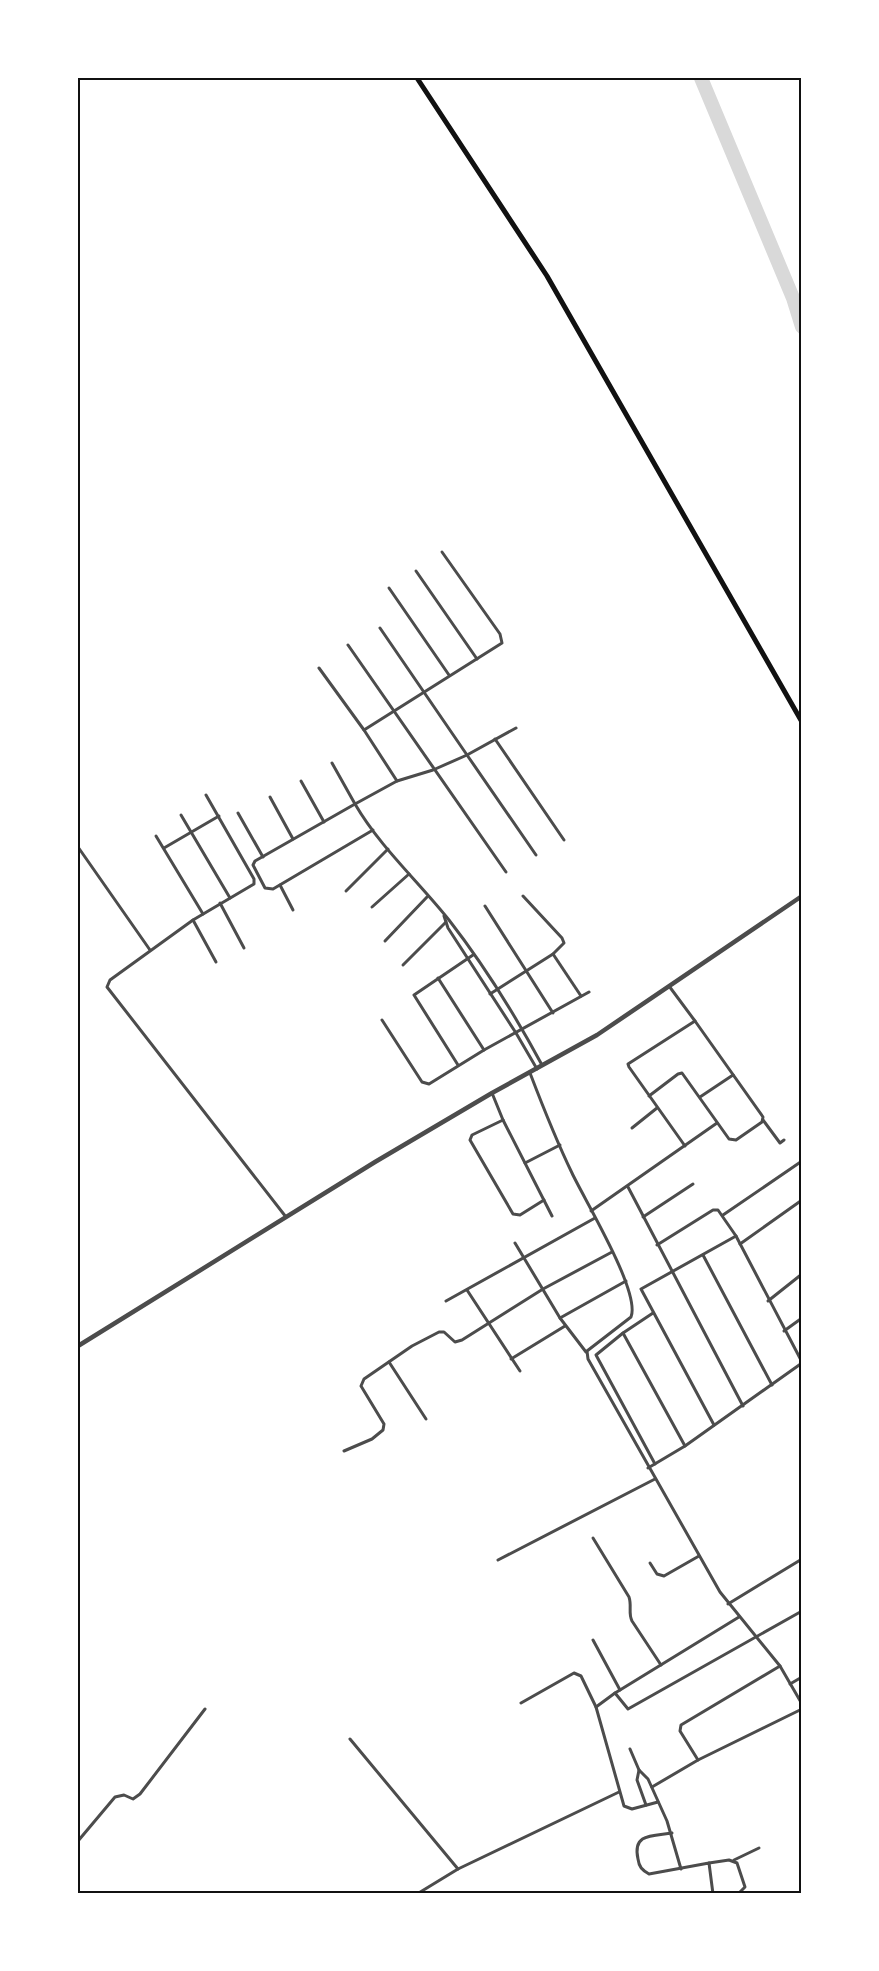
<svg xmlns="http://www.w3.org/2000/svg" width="879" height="1971" font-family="Roboto,sans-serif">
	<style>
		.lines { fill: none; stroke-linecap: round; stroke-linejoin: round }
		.river { stroke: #d9d9d9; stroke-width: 14 }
		.minor { stroke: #4c4c4c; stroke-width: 3 }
		.tertiary { stroke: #4c4c4c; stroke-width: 4.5 }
		.secondary { stroke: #111; stroke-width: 5 }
		.neatline { fill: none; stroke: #111; stroke-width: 2 }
	</style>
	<rect width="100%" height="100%" fill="#fff"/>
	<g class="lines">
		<!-- river -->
		<polyline class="river" points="701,78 793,298 802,327"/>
		<!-- minor -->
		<g class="minor">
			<polyline points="416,571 477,659"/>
			<polyline points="389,588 449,675"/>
			<polyline points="380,628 467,755 433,770 397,781"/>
			<polyline points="348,645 506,872"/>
			<polyline points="319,668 364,730 397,781 355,804 332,763"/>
			<polyline points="516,728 467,755 536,855"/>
			<polyline points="364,730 502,643 500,634 442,552"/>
			<polyline points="495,739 564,840"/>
			<polyline points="301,781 324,822"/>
			<polyline points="206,795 254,879 254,884 193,920 110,980 107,987 286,1217"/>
			<polyline points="270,797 293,839"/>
			<polyline points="238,813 263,857"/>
			<polyline points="181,815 230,898"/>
			<path d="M373,830L273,889L265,888L253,865L255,861L355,804C380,847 418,881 449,920C484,965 515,1015 542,1065"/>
			<polyline points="156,836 203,914"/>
			<polyline points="78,847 150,950"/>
			<polyline points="164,848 219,816"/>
			<polyline points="280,885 293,910"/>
			<polyline points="346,891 388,849"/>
			<polyline points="220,903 244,948"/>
			<polyline points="485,906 553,1013"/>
			<polyline points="372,907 409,874"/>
			<polyline points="444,916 448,928 516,1033 537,1069"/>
			<polyline points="193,920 216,962"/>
			<polyline points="385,941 427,897"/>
			<polyline points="553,954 581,996"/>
			<polyline points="403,965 446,922"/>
			<polyline points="438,978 484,1050"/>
			<polyline points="669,986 695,1021"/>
			<polyline points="490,994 553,954 564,943 562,938 523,896"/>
			<polyline points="382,1020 422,1082 429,1084 484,1050 589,992"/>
			<polyline points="458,1065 414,995 473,955"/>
			<path d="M530,1073C543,1107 556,1140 572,1173C584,1199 641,1292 631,1317L587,1351L588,1359L720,1592L780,1666L802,1704"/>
			<polyline points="492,1093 503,1120 552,1216"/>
			<polyline points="649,1096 678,1074 682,1073 729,1139 736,1140 762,1122 763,1117 695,1021 628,1064 629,1067 685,1146"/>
			<polyline points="700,1097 733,1075"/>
			<polyline points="503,1120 472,1135 470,1140 513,1214 520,1215 544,1200"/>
			<polyline points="763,1120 780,1143 784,1140"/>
			<polyline points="632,1128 657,1108"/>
			<polyline points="525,1163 560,1145"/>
			<polyline points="628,1187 743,1406"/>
			<polyline points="591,1211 717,1123"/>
			<polyline points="723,1215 802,1161"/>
			<polyline points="643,1217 693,1184"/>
			<polyline points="515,1243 560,1318 586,1352"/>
			<polyline points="740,1244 802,1200"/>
			<polyline points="657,1245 713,1210 718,1210 736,1236 802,1362"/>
			<polyline points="703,1255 772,1385"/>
			<polyline points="467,1290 520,1371"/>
			<polyline points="446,1301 595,1218"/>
			<polyline points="768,1301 802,1274"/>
			<polyline points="653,1313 623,1333 596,1355 655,1464"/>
			<polyline points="560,1318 626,1281"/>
			<polyline points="784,1331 802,1318"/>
			<polyline points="623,1333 685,1446"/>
			<polyline points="511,1359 565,1326"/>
			<polyline points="389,1362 426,1419"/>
			<polyline points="714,1425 641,1289 736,1236"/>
			<polyline points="344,1451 372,1439 383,1430 384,1424 361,1386 364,1379 412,1346 439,1332 444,1332 455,1342 462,1340 543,1289 612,1252"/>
			<polyline points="648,1468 685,1446 802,1363"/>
			<path d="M593,1538L629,1597C632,1606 628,1613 632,1621L661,1665"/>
			<polyline points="498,1560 655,1479"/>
			<polyline points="650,1563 657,1574 664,1576 699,1556"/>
			<polyline points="728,1604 802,1559"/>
			<polyline points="593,1640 620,1690 615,1693 628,1709 802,1611"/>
			<polyline points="790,1684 802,1677"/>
			<polyline points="620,1690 739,1617"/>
			<polyline points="521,1703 574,1673 581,1676 596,1707 624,1806 632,1809 658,1802"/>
			<polyline points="596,1707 615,1693"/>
			<polyline points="350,1739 458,1869"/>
			<polyline points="630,1749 639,1770 648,1779 667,1821 681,1869"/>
			<polyline points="698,1760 680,1731 681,1725 780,1666"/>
			<polyline points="639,1770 637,1780 646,1805"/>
			<polyline points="652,1787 698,1760 802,1709"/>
			<path d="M672,1833C653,1836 632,1833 638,1859C639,1867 642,1870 649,1874L709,1863L713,1894"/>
			<polyline points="78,1841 115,1797 124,1795 133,1799 140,1794 205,1709"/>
			<polyline points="734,1860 759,1848"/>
			<polyline points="709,1863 729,1860 737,1863 745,1887 738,1894"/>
			<polyline points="417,1894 458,1869 619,1792"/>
		</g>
		<!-- tertiary -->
		<polyline class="tertiary" points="78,1346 375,1162 492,1093 597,1035 802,896"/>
		<!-- secondary -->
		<polyline class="secondary" points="417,78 547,276 802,722"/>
	</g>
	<!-- border -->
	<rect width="879" height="1971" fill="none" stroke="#ffffff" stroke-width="158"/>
	<rect x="79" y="79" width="721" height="1813" class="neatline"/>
</svg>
